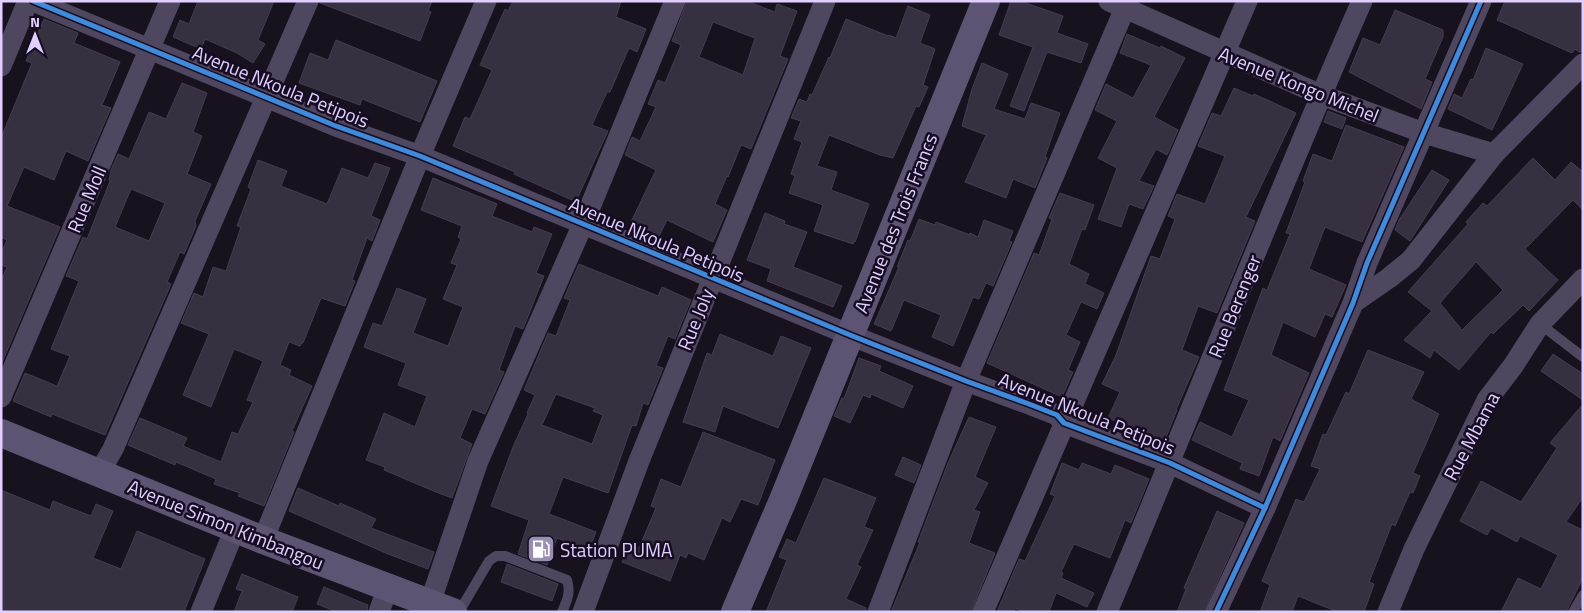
<svg xmlns="http://www.w3.org/2000/svg" width="1584" height="613" font-family="'Titillium Web',sans-serif">
	<style>
		.building { fill: #373041; stroke: #453c52; fill-rule: evenodd }
		.lines { fill: none; stroke-linecap: round; stroke-linejoin: round }
		.lane { stroke: #4e475f; stroke-width: 10 }
		.street { stroke: #4e475f; stroke-width: 21 }
		.secondary { stroke: #5d5372; stroke-width: 28 }
		.cycleway-casing { stroke: #160d23; stroke-width: 8 }
		.cycleway { stroke: #408adc; stroke-width: 5 }
		.labels { text-anchor: middle; dominant-baseline: central; stroke-width: 5; stroke-linejoin: round; paint-order: stroke }
		.street-label { font-size: 19px; fill: #e1d0ff; stroke: #160d23 }
		.poi-label { font-size: 19px; fill: #e1d0ff; stroke: #160d23; text-anchor: start }
	</style>
	<rect width="100%" height="100%" fill="#17121e"/>
	<!-- building -->
	<g class="building">
		<polygon points="198,1 274,1 258,40 265,44 253,63 237,53 205,39 201,49 173,37 180,20 189,24"/>
		<polygon points="320,1 432,1 428,11 431,12 420,41 320,3"/>
		<polygon points="513,1 621,1 616,17 646,29 637,52 629,48 610,92 607,92 592,125 608,131 577,199 575,198 574,201 514,174 515,172 453,146 465,117 470,119 492,70 480,65 505,9 508,11"/>
		<path d="M687,1H746L775,12L777,4L797,11L780,56L788,59L751,149L741,145L728,177L727,176L715,204L727,210L713,242L667,220L658,238L630,224L656,170L625,155L632,137L640,141L656,107L648,104L658,80L665,83L681,45L672,41ZM713,22L755,38L743,75L699,57Z"/>
		<polygon points="1011,1 1020,1 1063,16 1057,33 1088,44 1081,63 1047,52 1024,111 1010,106 1033,47 999,35"/>
		<polygon points="1505,1 1583,1 1583,52 1579,52 1575,49 1572,53 1497,20"/>
		<polygon points="908,6 930,15 920,43 935,49 923,85 928,87 919,107 916,106 893,158 880,155 829,135 817,166 837,172 831,190 869,204 855,242 854,241 853,244 814,231 823,205 789,193 795,176 791,174 802,142 794,139 801,121 791,118 799,99 807,102 810,94 812,95 829,57 830,58 846,19 888,36 889,35 896,38"/>
		<polygon points="1395,10 1443,30 1443,37 1425,79 1432,82 1421,109 1349,72 1363,38 1380,45"/>
		<polygon points="44,19 78,33 74,43 120,62 102,105 111,108 88,161 66,151 54,180 24,167 7,206 60,227 1,365 1,281 7,267 1,265 1,253 7,240 1,237 1,138 32,63 26,61"/>
		<polygon points="1127,34 1160,48 1161,46 1185,58 1154,117 1178,130 1167,155 1156,149 1139,181 1154,186 1143,209 1129,204 1121,227 1098,219 1117,168 1098,158 1117,121 1095,110 1106,84 1133,98 1151,65 1120,53"/>
		<polygon points="336,40 437,81 420,122 362,99 360,105 299,83 310,53 328,60"/>
		<polygon points="1486,48 1523,64 1492,130 1448,109 1454,94 1462,98 1471,79 1473,80"/>
		<polygon points="982,63 1008,74 994,109 1025,119 1031,103 1060,113 1045,157 1047,158 1035,188 1013,179 1006,198 965,182 986,135 962,126 972,89"/>
		<path d="M182,83L207,93L193,132L202,136L187,174L211,184L195,221L196,226L184,254L180,252L167,282L171,284L105,435L52,414L51,417L13,401L25,373L57,386L70,356L51,349L79,281L66,276L83,237L87,239L110,181L109,180L111,170L118,154L129,159L149,112L166,119ZM131,189L165,203L149,241L115,227Z"/>
		<polygon points="1234,88 1253,96 1254,94 1296,113 1246,217 1255,221 1217,313 1198,306 1182,350 1199,357 1176,410 1177,410 1164,442 1108,418 1120,392 1102,384 1116,355 1151,256 1160,259 1175,219 1168,216 1177,194 1205,204 1225,156 1198,146 1212,113 1221,116"/>
		<polygon points="1328,111 1346,118 1342,129 1324,122"/>
		<polygon points="1346,125 1404,147 1362,242 1325,227 1309,269 1346,285 1332,317 1325,314 1315,337 1283,322 1271,355 1309,373 1280,441 1273,437 1259,476 1240,469 1242,463 1192,440 1200,422 1232,437 1249,400 1224,390 1263,288 1267,290 1290,234 1286,233 1305,182 1303,181 1313,154 1332,161"/>
		<path d="M1533,158L1555,180L1571,162L1583,172V210L1573,200L1525,249L1558,280L1529,311L1523,305L1493,334L1491,332L1459,370L1434,350L1430,358L1404,340L1432,311L1408,292L1468,224L1466,222L1483,203L1487,206ZM1476,262L1503,290L1462,330L1440,303Z"/>
		<polygon points="258,160 287,171 281,186 327,204 342,168 368,178 375,163 390,168 371,216 380,220 372,241 367,238 352,280 355,281 345,306 321,298 303,343 302,343 300,346 289,342 280,365 291,370 289,375 312,386 292,431 294,432 264,506 238,496 240,493 214,484 216,479 176,462 175,465 128,445 140,418 187,438 183,446 221,462 232,432 238,434 253,402 247,400 263,361 234,349 211,407 183,395 209,334 181,323 194,293 203,297 213,267 226,271 241,227 237,226 251,189 248,187"/>
		<polygon points="1432,170 1449,180 1410,241 1395,230 1399,220"/>
		<polygon points="433,178 497,204 492,216 532,232 534,227 552,234 536,273 544,276 523,329 515,326 499,370 504,372 485,414 472,409 460,438 472,444 452,498 436,492 384,470 385,467 366,460 384,413 415,427 427,396 398,385 406,363 364,347 373,323 382,326 397,288 426,299 413,333 448,346 463,307 443,299 457,265 451,263 461,239 458,237 462,226 421,210"/>
		<polygon points="1060,193 1094,205 1085,230 1082,229 1069,264 1089,274 1085,284 1104,293 1097,309 1081,302 1066,335 1080,342 1068,370 1073,372 1062,397 987,363 1034,253 1039,255 1052,219 1049,218"/>
		<polygon points="765,213 785,221 784,224 807,232 793,267 842,286 833,307 767,281 771,269 747,260"/>
		<polygon points="919,219 935,225 936,222 970,235 970,233 978,237 984,220 1013,231 1009,241 1012,242 993,286 986,283 979,299 973,297 953,346 932,337 941,315 904,300 891,331 874,324 899,267 897,267 908,240 910,241"/>
		<path d="M579,264L658,296L662,287L691,300L675,339L668,336L656,366L663,368L648,405L643,403L636,426L632,425L608,493L563,477L549,514L596,532L589,550L557,538L547,565L518,554L529,520L491,506L513,447L528,414L527,413L535,395L524,390L548,333L556,336L570,300L564,298ZM556,394L595,408L593,411L603,415L592,444L542,425Z"/>
		<polygon points="720,334 773,356 781,336 811,348 778,428 723,406 715,432 683,422 707,353 712,355"/>
		<polygon points="1368,350 1424,372 1411,399 1439,414 1413,473 1420,476 1413,493 1410,492 1395,526 1392,524 1369,582 1374,584 1364,612 1338,612 1298,596 1292,612 1260,612 1270,585 1262,581 1296,499 1304,502 1320,469 1311,466 1323,434 1326,435 1346,392 1349,394"/>
		<polygon points="1553,354 1583,374 1583,400 1541,371"/>
		<polygon points="859,358 881,366 879,371 913,386 903,408 871,394 870,398 863,395 850,423 834,416 842,398 844,399"/>
		<polygon points="1583,404 1583,497 1566,522 1583,530 1583,578 1566,612 1501,612 1518,578 1541,589 1558,555 1520,536 1517,542 1491,528 1487,535 1460,521 1481,481 1521,502 1557,448 1550,443"/>
		<polygon points="969,417 996,427 975,477 988,483 974,510 980,512 969,543 995,553 971,612 891,612 920,542 918,542 948,463"/>
		<polygon points="703,432 775,460 758,505 741,499 730,522 722,518 704,560 688,553 686,558 680,555 670,581 622,562 629,545 639,548 656,508 651,506 661,479 681,487"/>
		<polygon points="903,457 921,465 914,483 895,475"/>
		<polygon points="1062,463 1079,470 1082,463 1111,474 1115,465 1149,479 1131,523 1125,520 1110,558 1074,544 1061,572 1063,573 1061,578 1094,593 1087,607 1056,593 1049,612 1026,612 1015,608 1013,612 997,612 1019,559 1025,561 1055,496 1050,494"/>
		<polygon points="824,478 876,498 864,527 873,530 857,565 861,567 846,599 866,608 866,612 766,612 787,560 779,557 787,539 796,543"/>
		<polygon points="298,488 339,506 340,503 376,519 371,528 434,552 428,569 388,554 289,511"/>
		<polygon points="1,490 50,510 53,501 91,516 96,504 113,511 93,558 121,569 137,531 205,559 184,612 1,612"/>
		<polygon points="1217,511 1244,523 1204,612 1177,612 1186,589 1184,588"/>
		<polygon points="507,564 558,584 552,601 501,582"/>
		<polygon points="242,574 298,597 292,612 234,612 242,591 236,589"/>
		<polygon points="324,587 368,605 367,612 337,612 317,604"/>
	</g>
	<g class="lines">
		<!-- lane -->
		<g class="lane">
			<polyline points="1540,324 1583,357"/>
			<path d="M459,612L489,561L496,556H505L567,580C571,592 567,601 562,612"/>
			<polyline points="1573,612 1583,595"/>
		</g>
		<!-- street -->
		<g class="street">
			<polyline points="33,1 336,126 420,156 850,335 966,381 1029,404 1057,415 1064,423 1170,463 1265,508"/>
			<polyline points="1109,1 1321,95 1424,133 1494,154"/>
			<polyline points="1,66 28,1"/>
			<polyline points="1353,303 1389,278 1411,260 1494,154 1583,64"/>
			<polyline points="1,397 170,1"/>
			<polyline points="99,473 113,449 308,1"/>
			<polyline points="263,540 420,156 486,1"/>
			<polyline points="430,603 478,461 583,224 675,1"/>
			<polyline points="201,612 235,529"/>
			<polyline points="379,612 388,587"/>
			<polyline points="583,612 639,461 825,1"/>
			<polyline points="878,612 966,381 1128,1"/>
			<polyline points="983,612 1247,1"/>
			<path d="M1107,612C1193,409 1273,203 1362,1"/>
			<polyline points="1216,612 1265,508 1353,303 1367,263 1481,1"/>
			<polyline points="1388,612 1414,549 1487,400 1513,366 1540,324 1583,279"/>
		</g>
		<!-- secondary -->
		<g class="secondary">
			<polyline points="1,433 263,540 453,612"/>
			<polyline points="735,612 783,500 986,1"/>
		</g>
		<!-- cycleway casing -->
		<g class="cycleway-casing">
			<g id="cycleway">
				<polyline points="33,1 336,126 420,156 850,335 966,381 1029,404 1057,415 1064,423 1170,463 1265,508"/>
				<polyline points="1216,612 1265,508 1353,303 1367,263 1481,1"/>
			</g>
		</g>
		<!-- cycleway -->
		<use href="#cycleway" class="cycleway"/>
	</g>
	<!-- icons -->
	<defs>
		<g id="fuel-square" transform="scale(1.4375)"><rect x="-9" y="-9" width="18" height="18" rx="4" fill="#9a8eb0" stroke="#160d23"/><path d="M-5.5-6h7V0h2V4h1.3V-2.5L3-4.5l.8-.8L6-3V5H2.5V1h-1V6h-7ZM-4.2-4.7v3.2H.2V-4.7Z" fill="#fff"/></g>
	</defs>
	<g fill-rule="evenodd">
		<use href="#fuel-square" x="541" y="549"/>
	</g>
	<g class="labels">
		<!-- street labels -->
		<g class="street-label">
			<text transform="translate(1299 84) rotate(22)">Avenue Kongo Michel</text>
			<text transform="translate(281 86) rotate(22)">Avenue Nkoula Petipois</text>
			<text transform="translate(86 199) rotate(-67)">Rue Moll</text>
			<text transform="translate(895 223) rotate(-68)">Avenue des Trois Francs</text>
			<text transform="translate(657 239) rotate(23)">Avenue Nkoula Petipois</text>
			<text transform="translate(1234 306) rotate(-68)">Rue Berenger</text>
			<text transform="translate(695 319) rotate(-68)">Rue Joly</text>
			<text transform="translate(1087 413) rotate(22)">Avenue Nkoula Petipois</text>
			<text transform="translate(1471 436) rotate(-62)">Rue Mbama</text>
			<text transform="translate(226 524) rotate(22)">Avenue Simon Kimbangou</text>
		</g>
		<!-- poi labels -->
		<g class="poi-label">
			<text x="560" y="549">Station PUMA</text>
		</g>
	</g>
	<!-- border -->
	<rect width="1584" height="613" fill="none" stroke="#e1d0ff" stroke-width="5"/>
	<!-- north arrow -->
	<g transform="translate(35 35)" stroke="#160d23" stroke-width="4" paint-order="stroke">
	<path d="M0-4L9 19L0 12L-9 19Z" fill="#e1d0ff"/>
	<text y="-8" font-size="14" font-weight="bold" text-anchor="middle" fill="#e1d0ff">N</text>
	</g>
</svg>
